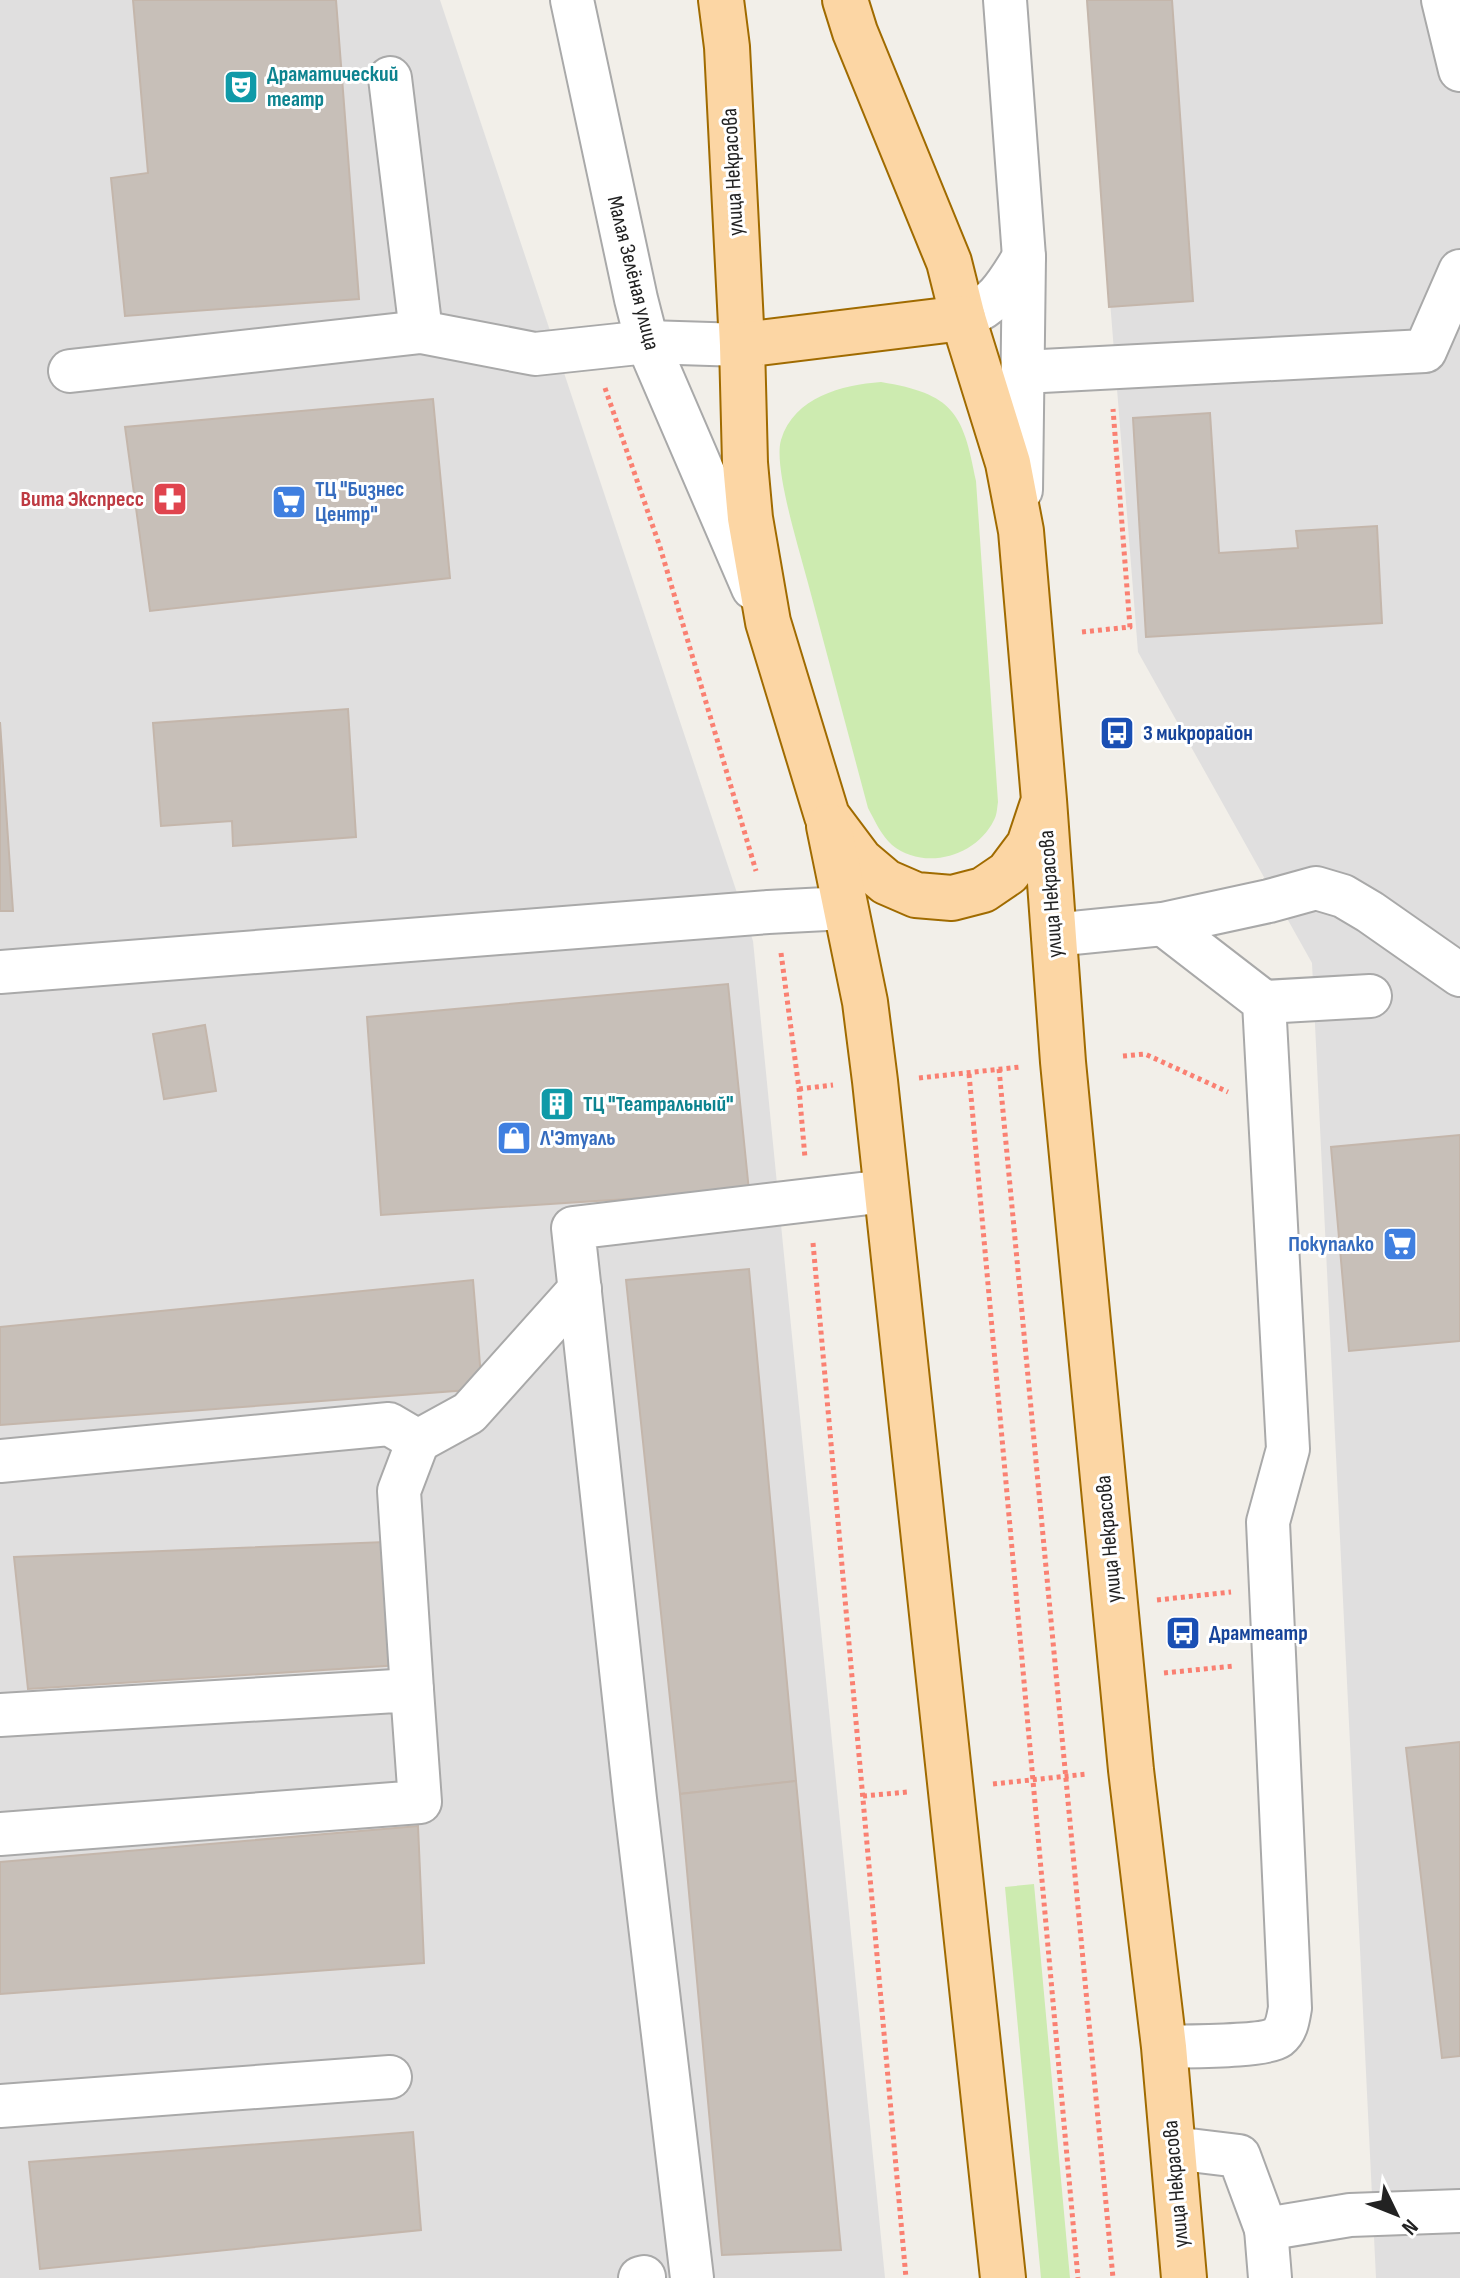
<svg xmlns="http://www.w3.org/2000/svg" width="1460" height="2278" font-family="'Sofia Sans Condensed',sans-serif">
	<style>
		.residential { fill: #e0dfdf }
		.grass { fill: #cdebb0 }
		.building { fill: #c7bfb8; stroke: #c4b6ab; stroke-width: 2 }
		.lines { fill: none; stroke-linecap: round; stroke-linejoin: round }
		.minor-casing { stroke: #a9a9a9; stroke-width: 46 }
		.major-casing { stroke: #a06b00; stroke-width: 48 }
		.path { stroke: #fa8072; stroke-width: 5; stroke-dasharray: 4 4; stroke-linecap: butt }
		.minor { stroke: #fff; stroke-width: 42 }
		.major { stroke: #fcd6a4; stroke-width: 44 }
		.labels { text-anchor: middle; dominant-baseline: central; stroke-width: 6; stroke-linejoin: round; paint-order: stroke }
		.culture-label { font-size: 22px; font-weight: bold; fill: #0d838f; stroke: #fff; text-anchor: start }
		.street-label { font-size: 22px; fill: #222; stroke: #fff }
		.shop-label { font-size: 22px; font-weight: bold; fill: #366cbe; stroke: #fff; text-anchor: start }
		.health-label { font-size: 22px; font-weight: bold; fill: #be3a42; stroke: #fff; text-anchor: end }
		.transit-label { font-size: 22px; font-weight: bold; fill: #164399; stroke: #fff; text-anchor: start }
	</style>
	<rect width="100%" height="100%" fill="#f2efe9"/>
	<!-- residential -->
	<g class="residential">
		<polygon points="0,0 440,0 753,941 885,2278 0,2278"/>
		<polygon points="1086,0 1460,0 1460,2278 1376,2278 1312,963 1138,652"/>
	</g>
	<!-- grass -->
	<g class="grass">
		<path d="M881,382C953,394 963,412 976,481L998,802C997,808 997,815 994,820C976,857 924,871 892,845C881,835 875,821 868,808C848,733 828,658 808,583C800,552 773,467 781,440C794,397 842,385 881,382Z"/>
		<polygon points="1034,1884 1070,2278 1041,2278 1005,1887"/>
	</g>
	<!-- building -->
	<g class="building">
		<polygon points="133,0 336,0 359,299 125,316 111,178 148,173"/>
		<polygon points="1087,0 1172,0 1193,301 1109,307"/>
		<polygon points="433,399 450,578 150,611 125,427"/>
		<polygon points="1210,413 1219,553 1298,548 1296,531 1377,526 1382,623 1146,637 1133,418"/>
		<polygon points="348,709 356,837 233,846 232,821 161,826 153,723"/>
		<polygon points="0,722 13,911 0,911"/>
		<polygon points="728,984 749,1191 381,1215 367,1017"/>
		<polygon points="205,1025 216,1091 164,1099 153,1034"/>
		<polygon points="1460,1135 1460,1341 1349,1351 1331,1147"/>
		<polygon points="749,1269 796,1781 680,1794 626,1280"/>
		<polygon points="473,1280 482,1389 0,1425 0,1327"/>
		<polygon points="385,1542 400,1665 28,1689 14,1557"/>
		<polygon points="1460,1742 1460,2056 1442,2058 1406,1748"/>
		<polygon points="796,1781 841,2250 722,2255 680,1794"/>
		<polygon points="418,1826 424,1963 0,1994 0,1862"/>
		<polygon points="413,2132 421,2230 40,2269 29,2162"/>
	</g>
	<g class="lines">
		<!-- minor casing -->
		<g class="minor-casing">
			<g id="minor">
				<polyline points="572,0 636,299 647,342 753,588"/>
				<polyline points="1005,0 1024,257 1021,490"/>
				<polyline points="1443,0 1460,70"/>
				<polyline points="390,78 421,332"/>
				<path d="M963,318C997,304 1006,286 1024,257"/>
				<polyline points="70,371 421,332 535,354 647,342 742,345"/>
				<polyline points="1023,372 1425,351 1460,271"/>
				<path d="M1163,924L1264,1002L1288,1449L1268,1522L1290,2008C1288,2019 1287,2030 1278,2037C1264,2047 1185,2046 1164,2047"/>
				<polyline points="1053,935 1163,924 1269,901 1316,888 1343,896 1370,912 1460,975"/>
				<polyline points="0,972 768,912 846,908"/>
				<polyline points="1264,1002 1370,996"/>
				<polyline points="0,1461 389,1424 418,1441 469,1413 580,1289"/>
				<polyline points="412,1690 399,1491 418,1441"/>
				<polyline points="0,1715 412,1690 420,1802 0,1834"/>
				<polyline points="0,2106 390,2077"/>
				<polyline points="1173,2148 1239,2156 1266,2229 1350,2215 1460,2211"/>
				<polyline points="1266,2229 1270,2278"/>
				<polyline points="640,2278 644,2277"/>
				<polyline points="692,2278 635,1799 573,1228 886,1191"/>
			</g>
		</g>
		<!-- major casing -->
		<g class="major-casing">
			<g id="major">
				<polyline points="721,0 727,47 742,345"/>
				<polyline points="845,0 855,32 949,262 963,318"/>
				<polyline points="1044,800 1029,845 1008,873 983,890 952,898 916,895 886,882 860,860 827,816 768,622 750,518 745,463 742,345 963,318 1008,463 1021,531 1044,800 1063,1062 1131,1770 1164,2047 1184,2278"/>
				<polyline points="829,826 865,1002 875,1081 1003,2278"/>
			</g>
		</g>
		<!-- path -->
		<g class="path">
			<polyline points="605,388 660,547 756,871"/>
			<polyline points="1082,632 1130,627 1113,409"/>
			<polyline points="781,953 799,1089 805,1158"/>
			<polyline points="1123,1056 1145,1054 1228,1092"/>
			<polyline points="999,1069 1113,2278"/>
			<polyline points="969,1074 1078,2278"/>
			<polyline points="919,1078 1020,1067"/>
			<polyline points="799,1089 833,1085"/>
			<polyline points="813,1243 906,2278"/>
			<polyline points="1157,1600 1231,1592"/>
			<polyline points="1164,1673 1234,1666"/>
			<polyline points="993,1784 1087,1774"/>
			<polyline points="863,1796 908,1792"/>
		</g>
		<!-- minor -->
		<use href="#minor" class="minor"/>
		<!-- major -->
		<use href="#major" class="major"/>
	</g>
	<!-- icons -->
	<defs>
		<g id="theatre-square" transform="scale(1.8)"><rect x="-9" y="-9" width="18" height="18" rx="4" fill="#0f9aa8" stroke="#fff"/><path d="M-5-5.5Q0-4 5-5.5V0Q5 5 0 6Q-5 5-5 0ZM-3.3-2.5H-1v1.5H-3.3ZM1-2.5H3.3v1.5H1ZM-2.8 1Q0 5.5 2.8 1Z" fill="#fff"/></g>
		<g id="pharmacy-square" transform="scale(1.8)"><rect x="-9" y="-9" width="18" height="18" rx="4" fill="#e0444e" stroke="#fff"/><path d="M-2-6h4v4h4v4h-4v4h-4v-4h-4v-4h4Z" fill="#fff"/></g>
		<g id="supermarket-square" transform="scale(1.8)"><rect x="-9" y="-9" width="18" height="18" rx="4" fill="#3f7fe0" stroke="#fff"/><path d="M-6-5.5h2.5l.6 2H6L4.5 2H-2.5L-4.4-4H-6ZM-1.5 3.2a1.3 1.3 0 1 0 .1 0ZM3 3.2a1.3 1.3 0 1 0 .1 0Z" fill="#fff"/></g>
		<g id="bus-square" transform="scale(1.8)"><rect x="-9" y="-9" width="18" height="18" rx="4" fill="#1a4fb4" stroke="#fff"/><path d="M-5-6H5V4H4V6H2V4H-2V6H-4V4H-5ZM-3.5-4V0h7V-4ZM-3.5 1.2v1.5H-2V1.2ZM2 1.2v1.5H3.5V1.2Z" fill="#fff"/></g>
		<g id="building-square" transform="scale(1.8)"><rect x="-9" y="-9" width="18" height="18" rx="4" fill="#0f9aa8" stroke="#fff"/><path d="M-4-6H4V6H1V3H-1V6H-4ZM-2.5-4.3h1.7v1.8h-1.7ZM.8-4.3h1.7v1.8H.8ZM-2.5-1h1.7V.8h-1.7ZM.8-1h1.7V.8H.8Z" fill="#fff"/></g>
		<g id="shop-square" transform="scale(1.8)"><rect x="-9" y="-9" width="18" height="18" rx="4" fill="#3f7fe0" stroke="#fff"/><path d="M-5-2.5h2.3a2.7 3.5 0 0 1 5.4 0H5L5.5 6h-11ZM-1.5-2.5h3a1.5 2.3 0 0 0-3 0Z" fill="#fff"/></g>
	</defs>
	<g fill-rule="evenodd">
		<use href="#theatre-square" x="241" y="87"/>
		<use href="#pharmacy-square" x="170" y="499"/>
		<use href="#supermarket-square" x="289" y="502"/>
		<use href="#bus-square" x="1117" y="733"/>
		<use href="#building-square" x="557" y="1104"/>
		<use href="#shop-square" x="514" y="1138"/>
		<use href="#supermarket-square" x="1400" y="1244"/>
		<use href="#bus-square" x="1183" y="1633"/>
	</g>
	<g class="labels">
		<!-- culture labels -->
		<g class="culture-label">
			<text x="267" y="74">Драматический<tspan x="267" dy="25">театр</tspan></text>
			<text x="583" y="1104">ТЦ "Театральный"</text>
		</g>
		<!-- street labels -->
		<g class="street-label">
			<text transform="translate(733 172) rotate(-93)">улица Некрасова</text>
			<text transform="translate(633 273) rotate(76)">Малая Зелёная улица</text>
			<text transform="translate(1051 894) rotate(-94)">улица Некрасова</text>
			<text transform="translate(1109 1539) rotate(-95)">улица Некрасова</text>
			<text transform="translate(1176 2184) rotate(-95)">улица Некрасова</text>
		</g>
		<!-- shop labels -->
		<g class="shop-label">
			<text x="315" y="489">ТЦ "Бизнес<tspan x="315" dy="25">Центр"</tspan></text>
			<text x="540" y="1138">Л'Этуаль</text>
			<text x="1374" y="1244" text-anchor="end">Покупалко</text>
		</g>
		<!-- health labels -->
		<g class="health-label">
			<text x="144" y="499">Вита Экспресс</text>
		</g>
		<!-- transit labels -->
		<g class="transit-label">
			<text x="1143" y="733">3 микрорайон</text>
			<text x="1209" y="1633">Драмтеатр</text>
		</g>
	</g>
	<!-- north arrow -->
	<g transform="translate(1396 2214) rotate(133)" stroke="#ffffff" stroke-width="6" paint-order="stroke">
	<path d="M0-6L14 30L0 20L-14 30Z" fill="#222222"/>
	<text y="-12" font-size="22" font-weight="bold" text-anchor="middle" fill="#222222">N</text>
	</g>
</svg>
